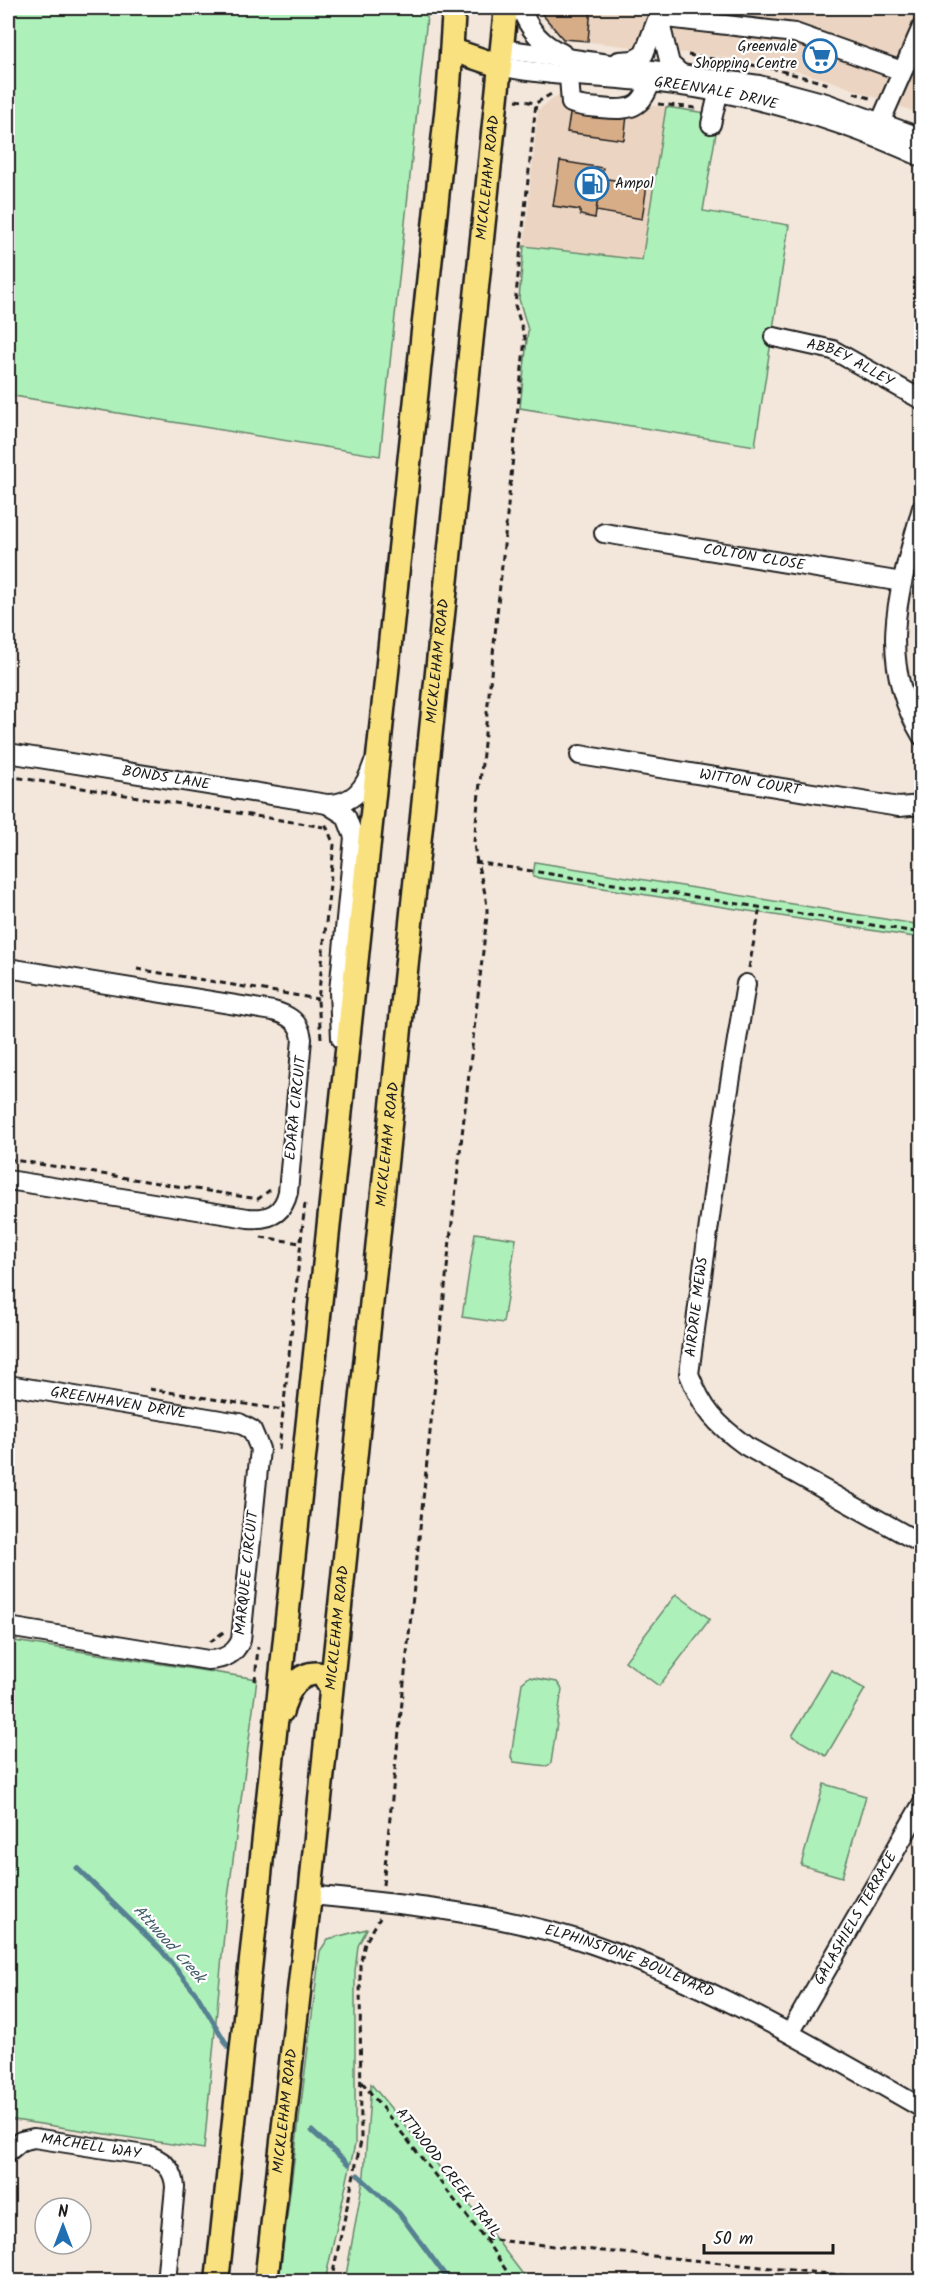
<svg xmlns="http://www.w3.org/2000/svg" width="929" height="2289" font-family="Kalam,sans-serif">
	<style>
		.built { fill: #ebd5c2 }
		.green { fill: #aef0ba; stroke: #65866b; stroke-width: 1.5 }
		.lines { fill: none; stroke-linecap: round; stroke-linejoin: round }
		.stream { stroke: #578192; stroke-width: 5 }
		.building { fill: #d7ad88; stroke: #1c1c1c; stroke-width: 1.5 }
		.minor-casing { stroke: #1c1c1c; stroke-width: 22 }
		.major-casing { stroke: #1c1c1c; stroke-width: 27 }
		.path { stroke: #1c1c1c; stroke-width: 3; stroke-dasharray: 6 4.5; stroke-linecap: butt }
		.minor { stroke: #fff; stroke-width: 18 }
		.major { stroke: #fae180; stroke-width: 22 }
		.labels { text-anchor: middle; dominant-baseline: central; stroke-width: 4.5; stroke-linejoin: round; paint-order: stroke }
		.poi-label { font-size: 15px; fill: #1c1c1c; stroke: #fff; text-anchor: end }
		.street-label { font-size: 15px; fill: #1c1c1c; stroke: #fff }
		.water-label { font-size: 16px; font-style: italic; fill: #445f6a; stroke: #fff }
	</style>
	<rect width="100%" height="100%" fill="#f3e6db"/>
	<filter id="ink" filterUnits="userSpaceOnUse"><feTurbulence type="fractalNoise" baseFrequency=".0167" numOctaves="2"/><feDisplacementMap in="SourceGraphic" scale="12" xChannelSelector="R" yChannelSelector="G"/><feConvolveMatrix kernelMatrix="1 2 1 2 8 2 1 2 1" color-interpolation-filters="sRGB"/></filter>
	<g filter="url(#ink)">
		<!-- built -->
		<g class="built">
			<polygon points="537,8 921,8 921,79 915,112 828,80 764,62 563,39"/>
			<polygon points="558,95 666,107 642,260 524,246 538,110"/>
		</g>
		<!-- green -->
		<g class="green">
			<polygon points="8,8 428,8 380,456 8,395"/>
			<polygon points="666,107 719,115 703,211 789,225 755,446 520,408 528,330 519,299 524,246 642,260"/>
			<polygon points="921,591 921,645 914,647 914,627"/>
			<polygon points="535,862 921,925 921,938 533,877"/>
			<polygon points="475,1233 516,1239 503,1323 462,1317"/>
			<polygon points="676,1594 710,1619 659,1686 625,1661"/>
			<polygon points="8,1640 257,1679 226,1913 204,2149 8,2119"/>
			<polygon points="831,1670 865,1689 826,1756 792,1736"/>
			<polygon points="529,1677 557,1682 562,1689 551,1763 547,1766 514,1762 511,1757 522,1683"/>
			<polygon points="824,1784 866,1796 842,1877 801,1865"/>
			<polygon points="367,1929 358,1946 355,1971 355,2144 325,2281 279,2281 320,1951 328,1939"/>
			<polygon points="371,2084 464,2197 528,2281 345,2281 364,2175"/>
		</g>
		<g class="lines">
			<!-- stream -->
			<g class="stream">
				<polyline points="77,1868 161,1950 197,1995 229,2048"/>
				<polyline points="312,2131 348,2164"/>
				<polyline points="358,2175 399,2213 450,2282"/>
			</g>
		</g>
		<!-- building -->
		<g class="building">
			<polygon points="537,8 591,8 588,41 563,39"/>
			<polygon points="571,108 627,116 624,140 567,132"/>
			<polygon points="560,161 603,168 595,218 580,215 580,210 553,206"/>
			<polygon points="601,178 647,185 642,219 596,211"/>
		</g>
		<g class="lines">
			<!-- minor casing -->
			<g class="minor-casing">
				<g id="minor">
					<path d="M521,8C528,28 542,45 562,53"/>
					<polyline points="658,15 670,64 680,73"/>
					<polyline points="658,17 795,33 902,71"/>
					<polyline points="502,49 759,85 826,103 922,138"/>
					<polyline points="619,61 634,60 644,54 658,17"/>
					<path d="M568,64L571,103C580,107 590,107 600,108C637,112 643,106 655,71"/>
					<path id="s1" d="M500,66C555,78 613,76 668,84C755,95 841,120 922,157"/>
					<polyline points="711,124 721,81"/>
					<polyline points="876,132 922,27"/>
					<path id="s2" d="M774,337L833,350L922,400"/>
					<path d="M922,508C899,590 875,658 922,736"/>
					<path id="s3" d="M604,533L902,582"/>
					<path id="s4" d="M8,753L327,804C353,804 365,789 373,764"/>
					<path id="s5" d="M580,755L899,807L922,805"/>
					<polyline points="327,804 346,816 354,837 339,991 341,1038"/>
					<path d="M8,968L273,1011C289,1015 300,1022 302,1039L288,1192C283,1214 269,1220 248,1218L8,1180"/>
					<path d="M746,984L718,1157L689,1374C703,1410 716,1424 746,1446L922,1544"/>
					<path id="s6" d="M8,1385L239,1423L252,1430L260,1449L241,1640C235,1654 224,1660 208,1660L8,1627"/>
					<path id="s7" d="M310,1895C405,1904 501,1913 592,1944C709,1984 815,2047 922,2108"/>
					<path id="s8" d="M790,2033L922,1804"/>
					<path id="s9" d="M8,2152L21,2141L34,2138L151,2156C166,2162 174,2171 175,2187L166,2282"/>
				</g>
			</g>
			<!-- major casing -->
			<g class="major-casing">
				<g id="major">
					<polyline points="452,50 500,66"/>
					<path d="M282,1711C287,1691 299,1670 322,1674L330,1687"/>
					<polyline points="217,2282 449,85 454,8"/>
					<path id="s10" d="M266,2282L310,1895L506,8"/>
				</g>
			</g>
			<!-- path -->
			<g class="path">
				<polyline points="688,55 764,67"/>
				<polyline points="771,68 828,84"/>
				<polyline points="854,93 873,99"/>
				<polyline points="516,100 536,103 553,93"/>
				<polyline points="658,104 696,108"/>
				<polyline points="8,776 324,827"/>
				<polyline points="475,862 922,933"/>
				<polyline points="749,968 760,907"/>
				<polyline points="137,969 318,999"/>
				<polyline points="321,1038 318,1001 334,845 325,823"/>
				<polyline points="8,1159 258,1199 270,1190"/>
				<polyline points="261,1237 300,1243"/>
				<polyline points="149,1389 283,1410"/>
				<polyline points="279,1450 305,1203"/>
				<polyline points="210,1642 225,1631"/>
				<polyline points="255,1681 258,1647"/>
				<path d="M383,1885L449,1249L487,916C488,890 476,870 474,842L525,338L515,305L536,103"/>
				<polyline points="362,2082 485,2239 514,2282"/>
				<polyline points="485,2239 909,2282"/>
				<polyline points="331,2282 361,2141 360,1965 365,1943 380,1918"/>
			</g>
			<!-- minor -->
			<use href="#minor" class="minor"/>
			<!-- major -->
			<use href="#major" class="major"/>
		</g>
	</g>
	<!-- icons -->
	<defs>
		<g id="supermarket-ring" transform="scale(1.725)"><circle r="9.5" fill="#fff" stroke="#1f6fb2" stroke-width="1.5"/><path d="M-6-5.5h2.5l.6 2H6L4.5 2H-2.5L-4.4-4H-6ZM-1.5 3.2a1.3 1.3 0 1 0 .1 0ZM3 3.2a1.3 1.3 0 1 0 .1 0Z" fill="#1f6fb2"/></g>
		<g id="fuel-ring" transform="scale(1.725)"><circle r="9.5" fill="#fff" stroke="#1f6fb2" stroke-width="1.5"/><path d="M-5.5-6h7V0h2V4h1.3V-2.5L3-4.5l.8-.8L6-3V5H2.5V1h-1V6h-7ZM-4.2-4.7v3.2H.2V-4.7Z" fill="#1f6fb2"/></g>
	</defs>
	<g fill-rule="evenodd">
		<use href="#supermarket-ring" x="820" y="56"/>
		<use href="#fuel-ring" x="592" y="184"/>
	</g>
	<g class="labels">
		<!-- poi labels -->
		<g class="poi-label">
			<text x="797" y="47">Greenvale<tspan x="797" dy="17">Shopping Centre</tspan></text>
			<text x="615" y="184" text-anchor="start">Ampol</text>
		</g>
		<!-- street labels -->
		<g class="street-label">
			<text stroke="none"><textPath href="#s1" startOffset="218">GREENVALE DRIVE</textPath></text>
			<text stroke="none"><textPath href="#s10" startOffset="2116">MICKLEHAM ROAD</textPath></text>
			<text stroke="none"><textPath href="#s2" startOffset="81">ABBEY ALLEY</textPath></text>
			<text stroke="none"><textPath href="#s3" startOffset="152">COLTON CLOSE</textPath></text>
			<text stroke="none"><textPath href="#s10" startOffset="1630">MICKLEHAM ROAD</textPath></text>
			<text stroke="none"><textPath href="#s4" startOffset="160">BONDS LANE</textPath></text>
			<text stroke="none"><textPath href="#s5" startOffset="172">WITTON COURT</textPath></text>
			<text transform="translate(296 1108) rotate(-84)">EDARA CIRCUIT</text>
			<text stroke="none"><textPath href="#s10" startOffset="1144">MICKLEHAM ROAD</textPath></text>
			<text transform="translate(697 1307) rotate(-83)">AIRDRIE MEWS</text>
			<text stroke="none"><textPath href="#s6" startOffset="112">GREENHAVEN DRIVE</textPath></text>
			<text transform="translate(247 1573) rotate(-84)">MARQUEE CIRCUIT</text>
			<text stroke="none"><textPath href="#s10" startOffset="658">MICKLEHAM ROAD</textPath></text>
			<text stroke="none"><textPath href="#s8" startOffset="132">GALASHIELS TERRACE</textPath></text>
			<text stroke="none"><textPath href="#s7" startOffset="328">ELPHINSTONE BOULEVARD</textPath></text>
			<text stroke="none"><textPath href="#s10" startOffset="172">MICKLEHAM ROAD</textPath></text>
			<text stroke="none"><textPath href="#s9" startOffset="88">MACHELL WAY</textPath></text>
			<text transform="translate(448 2173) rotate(52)">ATTWOOD CREEK TRAIL</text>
		</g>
		<!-- water labels -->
		<g class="water-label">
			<text transform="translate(169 1944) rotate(48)">Attwood Creek</text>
		</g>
	</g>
	<!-- margin -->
	<rect width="929" height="2289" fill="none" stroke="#fff" stroke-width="30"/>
	<rect x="15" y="15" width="899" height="2259" fill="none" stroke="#1c1c1c" stroke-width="2" filter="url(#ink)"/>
	<!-- north arrow -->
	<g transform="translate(63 2226)"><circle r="28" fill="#ffffff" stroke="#a4a4a4" stroke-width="1.5"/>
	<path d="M0-4.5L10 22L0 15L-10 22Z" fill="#1f6fb2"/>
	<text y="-9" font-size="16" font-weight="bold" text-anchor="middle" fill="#1c1c1c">N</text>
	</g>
	<!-- scale -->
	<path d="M704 2244v9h129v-9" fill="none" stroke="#1c1c1c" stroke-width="3"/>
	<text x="713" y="2244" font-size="18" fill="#1c1c1c" stroke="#ffffff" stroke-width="4.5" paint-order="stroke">50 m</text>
</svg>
